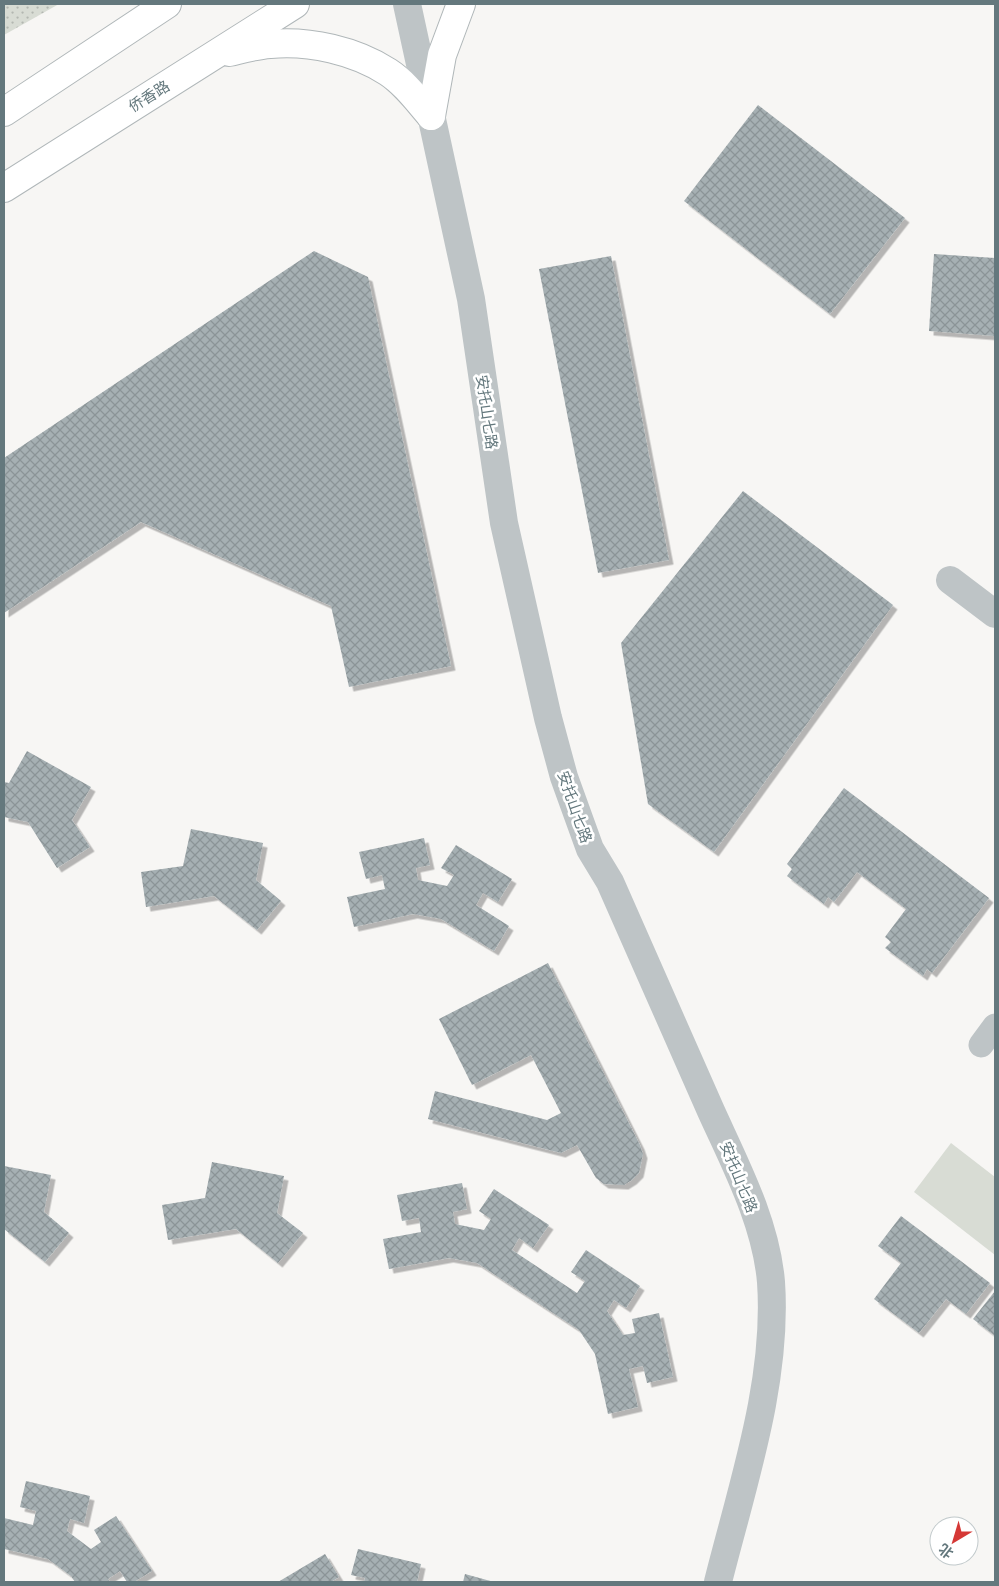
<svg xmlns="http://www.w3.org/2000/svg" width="999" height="1586" font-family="Poppins,'Noto Sans SC',sans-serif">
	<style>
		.park { fill: url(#park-dots) }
		.pitch { fill: #d8dcd4 }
		.building { fill: url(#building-cross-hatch); filter: url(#shadow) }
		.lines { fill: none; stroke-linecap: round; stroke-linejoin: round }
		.primary-casing { stroke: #b0b7b9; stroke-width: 30 }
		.minor { stroke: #bec4c6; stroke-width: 25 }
		.tertiary { stroke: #bec4c6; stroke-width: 28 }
		.primary { stroke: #fff; stroke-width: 28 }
		.labels { text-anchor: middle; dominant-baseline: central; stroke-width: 5; stroke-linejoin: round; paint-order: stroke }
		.street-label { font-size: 15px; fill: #64787d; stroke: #fff }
	</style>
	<defs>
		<pattern id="park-dots" width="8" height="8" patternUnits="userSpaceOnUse" patternTransform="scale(1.25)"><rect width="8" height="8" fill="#d8dcd4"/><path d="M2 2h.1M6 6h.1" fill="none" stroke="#b3b7b1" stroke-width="1.8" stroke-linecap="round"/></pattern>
		<pattern id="building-cross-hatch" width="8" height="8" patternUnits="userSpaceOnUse" patternTransform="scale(1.25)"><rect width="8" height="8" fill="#a6b0b3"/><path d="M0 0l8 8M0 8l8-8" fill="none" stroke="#8b9497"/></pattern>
		<filter id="shadow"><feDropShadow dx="4.5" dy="4.5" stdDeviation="0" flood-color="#0004"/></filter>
	</defs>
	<rect width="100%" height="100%" fill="#f7f6f4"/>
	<!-- park -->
	<polygon class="park" points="4,4 59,4 4,35"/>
	<!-- pitch -->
	<polygon class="pitch" points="951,1143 995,1177 995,1255 914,1192"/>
	<!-- building -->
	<g class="building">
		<polygon points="758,105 905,218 830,314 684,201"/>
		<polygon points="314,251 368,277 451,666 349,687 331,606 141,522 4,613 4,458"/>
		<polygon points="934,254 995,258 995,336 929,331"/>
		<polygon points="611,256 669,560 598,573 539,269"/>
		<polygon points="743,491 893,605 714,852 648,804 621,643"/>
		<polygon points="27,751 91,787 72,820 90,847 57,868 28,822 4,817 4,782 9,783"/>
		<polygon points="844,788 989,898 932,973 927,969 923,976 885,948 891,942 885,937 906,909 857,872 834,902 828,897 824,904 787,876 792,869 787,864"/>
		<polygon points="191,829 263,843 256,880 281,901 257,930 214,896 146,907 141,872 183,866"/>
		<polygon points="424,838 430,865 416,868 418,880 447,886 454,875 441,868 456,845 512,879 498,902 483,893 476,905 509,926 494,951 441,919 413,914 354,927 347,897 385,889 382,875 366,879 359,852"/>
		<polygon points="548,963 640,1145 643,1154 639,1173 632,1180 624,1185 604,1184 596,1178 577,1145 561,1153 428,1119 435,1091 547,1120 561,1113 531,1055 472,1085 439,1019"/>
		<polygon points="212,1162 284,1176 277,1213 303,1233 278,1263 236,1229 168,1240 162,1205 205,1198"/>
		<polygon points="4,1166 51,1175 44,1212 69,1233 45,1262 4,1229"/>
		<polygon points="462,1183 467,1209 453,1212 455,1224 484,1230 491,1219 479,1211 494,1189 549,1225 533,1248 519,1238 512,1250 577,1293 585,1281 571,1272 586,1250 640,1286 626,1308 614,1300 607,1311 623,1335 635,1333 632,1319 659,1313 673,1377 647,1383 643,1366 629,1369 638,1407 608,1414 595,1354 579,1330 477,1263 449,1258 389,1269 383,1239 421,1232 419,1218 402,1221 397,1195"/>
		<polygon points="901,1216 990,1283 966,1314 946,1299 919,1333 874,1299 901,1263 878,1246"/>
		<polygon points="995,1291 995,1336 973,1319"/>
		<polygon points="26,1481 90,1496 84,1523 70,1519 67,1531 91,1549 101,1542 94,1530 116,1516 152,1571 134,1582 127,1582 120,1571 108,1579 110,1582 75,1582 71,1576 48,1559 4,1549 4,1518 33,1525 36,1511 20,1507"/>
		<polygon points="358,1549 421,1564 417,1582 364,1582 365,1578 351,1575"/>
		<polygon points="325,1554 339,1577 331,1582 278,1582"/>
		<polygon points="465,1574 494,1582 463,1582"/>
	</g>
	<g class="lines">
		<!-- primary casing -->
		<g class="primary-casing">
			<g id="primary">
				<path d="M229,52C242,49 256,45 270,44C309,40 356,51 388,72C405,83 418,101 431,116"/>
				<polyline points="4,112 167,4"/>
				<polyline points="431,116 442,55 461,4"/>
				<polyline points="4,188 295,4"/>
			</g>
		</g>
		<!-- minor -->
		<polyline class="minor" points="981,1045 995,1026"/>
		<!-- tertiary -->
		<g class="tertiary">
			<path d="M407,4L471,299L504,523L548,718L564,777L590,849L610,882C644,958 677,1035 711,1111C735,1164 766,1222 771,1282C778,1382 742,1486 718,1582"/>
			<polyline points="950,580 995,614"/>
		</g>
		<!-- primary -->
		<use href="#primary" class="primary"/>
	</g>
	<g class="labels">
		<!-- street labels -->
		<g class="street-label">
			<text transform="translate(149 96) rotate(-32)">侨香路</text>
			<text transform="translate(487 412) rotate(82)">安托山七路</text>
			<text transform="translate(575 807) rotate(71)">安托山七路</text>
			<text transform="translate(739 1177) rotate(68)">安托山七路</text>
		</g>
	</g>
	<!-- border -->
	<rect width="999" height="1586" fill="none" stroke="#64787d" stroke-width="10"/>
	<!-- north arrow -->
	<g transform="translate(954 1541) rotate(218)"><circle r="24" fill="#ffffff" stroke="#c1c9cb"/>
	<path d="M0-4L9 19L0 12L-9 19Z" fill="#d53836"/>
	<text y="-8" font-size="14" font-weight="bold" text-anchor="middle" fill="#64787d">北</text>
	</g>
</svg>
